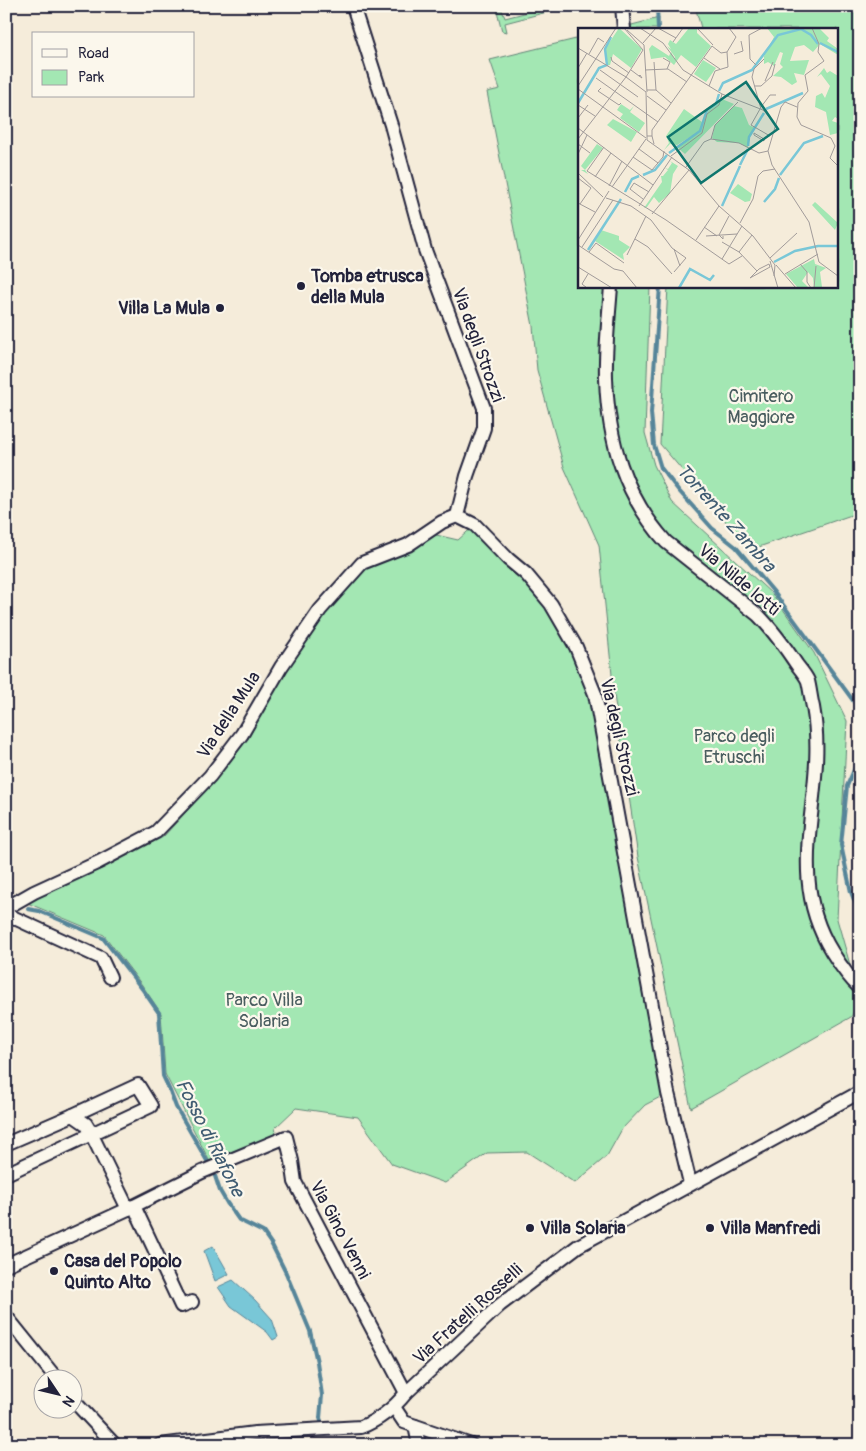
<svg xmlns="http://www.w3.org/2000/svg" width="866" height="1451" font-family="Pangolin,sans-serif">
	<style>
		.green { fill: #a3e7b3; stroke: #628477 }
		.water { fill: #79c7d7; stroke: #568599 }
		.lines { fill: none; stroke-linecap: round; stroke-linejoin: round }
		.stream { stroke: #568599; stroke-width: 4 }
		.street-casing { stroke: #22223b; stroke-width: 16 }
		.street { stroke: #fbf7ec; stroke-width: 12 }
		.poi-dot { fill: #22223b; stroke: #fbf7ec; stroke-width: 2 }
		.labels { text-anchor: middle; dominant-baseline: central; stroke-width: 4.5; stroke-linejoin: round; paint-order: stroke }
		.poi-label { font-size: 18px; font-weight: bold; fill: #22223b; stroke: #fbf7ec; text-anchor: start }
		.street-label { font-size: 18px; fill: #22223b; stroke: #fbf7ec }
		.park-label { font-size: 18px; fill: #495d5f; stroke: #fbf7ec }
		.water-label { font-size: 19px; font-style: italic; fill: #405c72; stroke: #fbf7ec }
		.inset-river { fill: none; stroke: #79c7d7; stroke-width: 2.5 }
		.inset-road { fill: none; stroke: #a19b9a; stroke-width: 1 }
		.view { fill: #0f766e; fill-opacity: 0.15; stroke: #0f766e; stroke-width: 2.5 }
		.inset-edge { fill: none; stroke: #22223b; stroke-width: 2.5 }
	</style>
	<rect width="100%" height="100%" fill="#f5ecda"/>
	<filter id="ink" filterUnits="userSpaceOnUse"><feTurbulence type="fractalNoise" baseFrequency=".02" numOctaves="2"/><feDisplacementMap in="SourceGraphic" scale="10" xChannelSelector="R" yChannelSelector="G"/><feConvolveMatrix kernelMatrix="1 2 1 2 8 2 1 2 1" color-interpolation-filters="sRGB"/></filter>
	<g filter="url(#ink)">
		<!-- green -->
		<g class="green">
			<polygon points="551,6 570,6 505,23 507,32 502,31 497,11 502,10 505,18"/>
			<polygon points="695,6 860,6 860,512 750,550 660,444 668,286 837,286 837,29 698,29 701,28"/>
			<polygon points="659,18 658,29 616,29"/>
			<polygon points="580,38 580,286 650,286 645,433 654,465 672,502 773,595 814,653 847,721 837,919 860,1000 851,1017 691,1108 638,857 614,695 599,545 564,467 537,370 533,326 487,92 500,89 490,60"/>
			<polygon points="475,525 551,604 595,694 668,1093 645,1105 622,1129 607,1156 575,1183 527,1152 487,1153 445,1183 392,1164 358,1117 296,1108 275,1128 277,1137 212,1166 165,1074 161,1013 142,985 104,935 25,902 34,895 104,868 163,837 216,779 248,739 283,672 323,612 368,565 432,534 458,540"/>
		</g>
		<!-- water -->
		<g class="water">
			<polygon points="213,1246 229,1274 215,1281 204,1251"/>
			<polygon points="233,1280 255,1300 272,1319 278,1337 273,1340 267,1332 231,1306 218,1287"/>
		</g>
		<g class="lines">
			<!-- stream -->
			<g class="stream">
				<polyline points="657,6 658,29"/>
				<polyline points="660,286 651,413 654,445 661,468 679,491 712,528 736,547 773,591 860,710"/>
				<polyline points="860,756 847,786 841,845 851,892 860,915"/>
				<polyline points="28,909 39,911 103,938 143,990 159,1013 163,1076 170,1091 176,1107 214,1173 220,1191 227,1203 239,1220 263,1232 272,1245 286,1273 310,1331 317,1362 322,1395 320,1418 321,1421"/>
			</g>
			<!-- street casing -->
			<g class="street-casing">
				<g id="street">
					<polyline points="353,6 391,125 425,250 484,408 484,428 467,476 457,516"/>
					<polyline points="622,6 624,29"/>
					<path d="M611,286C609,316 605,347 606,378C608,440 624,495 666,542L758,615C773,630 785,647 797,665C801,670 806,676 808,681C810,689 811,699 813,707C829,794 781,869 832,952C840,965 848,977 860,988"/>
					<polyline points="457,516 475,525 508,559 526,574 551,604 576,647 595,694 668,1093 690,1183"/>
					<polyline points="6,908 34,892 99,862 156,832 210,776 242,734 281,667 320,610 362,563 408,545 442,522 457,516"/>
					<polyline points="6,911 8,915 101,958 110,977"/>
					<polyline points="73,1115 86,1124 89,1129 128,1209"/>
					<polyline points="6,1144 73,1115 138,1085 151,1106 6,1174"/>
					<polyline points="134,1206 181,1306 192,1302"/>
					<polyline points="6,1265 128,1209 202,1172 286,1137 292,1161 295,1182 406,1393"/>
					<polyline points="6,1316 56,1378"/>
					<polyline points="72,1399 115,1445"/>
					<polyline points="394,1407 404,1422 471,1445"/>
					<polyline points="415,1426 419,1445"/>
					<path d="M160,1445L255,1433L361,1427C379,1420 394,1408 406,1393L500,1305L578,1246L860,1092"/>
				</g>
			</g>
			<!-- street -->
			<use href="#street" class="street"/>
		</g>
	</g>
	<!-- markers -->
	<g class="poi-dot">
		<circle cx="301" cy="286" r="5"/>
		<circle cx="220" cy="308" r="5"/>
		<circle cx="530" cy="1228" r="5"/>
		<circle cx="710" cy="1228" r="5"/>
		<circle cx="54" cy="1271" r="5"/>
	</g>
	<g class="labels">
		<!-- poi labels -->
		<g class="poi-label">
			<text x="311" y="276">Tomba etrusca<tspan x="311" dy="21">della Mula</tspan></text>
			<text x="210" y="308" text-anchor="end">Villa La Mula</text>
			<text x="540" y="1228">Villa Solaria</text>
			<text x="720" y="1228">Villa Manfredi</text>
			<text x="64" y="1261">Casa del Popolo<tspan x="64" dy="21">Quinto Alto</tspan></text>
		</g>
		<!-- street labels -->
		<g class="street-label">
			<text transform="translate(478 345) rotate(70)">Via degli Strozzi</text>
			<text transform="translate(739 580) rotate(40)">Via Nilde Iotti</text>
			<text transform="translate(229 715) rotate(-57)">Via della Mula</text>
			<text transform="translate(619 737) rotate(77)">Via degli Strozzi</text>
			<text transform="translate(340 1230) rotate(62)">Via Gino Venni</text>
			<text transform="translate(468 1314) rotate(-42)">Via Fratelli Rosselli</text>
		</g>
		<!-- park labels -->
		<g class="park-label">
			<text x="761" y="396">Cimitero<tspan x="761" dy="21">Maggiore</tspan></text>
			<text x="734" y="736">Parco degli<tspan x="734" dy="21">Etruschi</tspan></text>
			<text x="264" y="1000">Parco Villa<tspan x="264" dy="21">Solaria</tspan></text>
		</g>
		<!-- water labels -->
		<g class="water-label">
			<text transform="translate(726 518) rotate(48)">Torrente Zambra</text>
			<text transform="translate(210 1138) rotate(63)">Fosso di Riafone</text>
		</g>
	</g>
	<!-- overview -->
	<g transform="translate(578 28)">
		<rect width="260" height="260" fill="#f5ecda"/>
		<path d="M41,0L64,21L53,40L35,26L32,37H30L27,21ZM111,0H119V5L133,18L118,39L103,27L96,37L87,29L73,31L71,21L74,17L91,28L93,24L97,31V29L89,18L93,21L90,16L92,12L98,16ZM189,0H241L251,10L249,13L260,21V27L242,16L235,24L226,17L217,19L212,33L231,32L226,47L216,45L219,54L214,57L203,49L195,48L205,39L202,36L205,25L202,24L196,38L190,34L186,36V28L196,9ZM125,32L138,40L128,54L116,46ZM246,40L249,45L252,43L260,48V91L257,89L254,93L260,95V105L252,107L248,84L237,79L238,68L244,65L247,70L252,58L243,46L239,49ZM144,71L156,76L107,126L99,119L122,104L130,83ZM43,76L52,82L56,78L52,84L67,95L61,104L42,90L45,86L39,82ZM156,78L164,80L171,97L177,100L170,110V120L161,115L139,114L134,110L137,97ZM106,81L124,94L122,103L99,117L92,116L86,122L91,115L88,108ZM35,91L59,104L53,114L29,97ZM19,116L25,120L7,142L10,146L3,142H7L3,138ZM92,133L100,138L95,146L92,165L81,175L76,169L69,179L66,180L84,154L83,148H85L90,142L87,140L90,141L94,135ZM160,156L174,166L172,173L167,174L152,165ZM237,174L260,195L257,202L234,177ZM23,202L41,208V212L52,219L45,226L46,232L17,213ZM236,231L237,236L248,240L242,244L244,259L236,260L235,250L230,244L224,253L231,260H220L208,246Z" fill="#a3e7b3"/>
		<path class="inset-river" d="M242,15L260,24M141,63L145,55L174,42L200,7L223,1L233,7L240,16M0,75L21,40L29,37L27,21L33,9M188,81L225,65M170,118L171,109L186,85M91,125L122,103L129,82L138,76L141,66M162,137L170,121M65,147L77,142L89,127M202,147L226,115L245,108M47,164L54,151L61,148M186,174L197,161L201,150M144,178L162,138M10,222L43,171M196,234L217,223L240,218H260M101,260L112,241L132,252L136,247"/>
		<path class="inset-road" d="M46,0L65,22L48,49L68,64L69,108M62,0L85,15L105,42L144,66L185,82L196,94M80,0L98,10M119,0L135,17M234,0L241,16L240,24L246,33L227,47L230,63L220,75L219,89L223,97L253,110L257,118L252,130L260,138M49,2L66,17L69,64M95,14L105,0M65,15L78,0M134,18L143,25L149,24M0,20L48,49L0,111M149,24L158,9L151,0M11,26L20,10L26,14M156,26L165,23L163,13M33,29L34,33L51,45M85,30L92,34L89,41M126,30L142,41M76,34L78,62M178,37L172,31L171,7L184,0M0,40L9,25M22,42L60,69M53,42L61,48L64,50L62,47L61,48M67,42L90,41L109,54M18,50L80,94M187,53L195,34M0,58L38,0M131,58L137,43L150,39L149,24M177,58H183L194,48L197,36M23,60L20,63L41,77L43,75M0,61L68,110M69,62H78L93,75M69,68L88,82M0,77L17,88M183,79L192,67H198M219,79L207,74L203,79L190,123L194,137L231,194L241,234L260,248M182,81L173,97L192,108M183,81L174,49L176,41L186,31M0,90L10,77M0,100L75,157M176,105L186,111V113L176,107ZM74,108V102L134,18M133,111L161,115L181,125L190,123M133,111L137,97L160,74M0,116L12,125M76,116L74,108H69V112L111,142L141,178L175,208L197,237L196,248M26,119L9,143L88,192L151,236L164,228M61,121L80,135M0,126L9,107M93,128L124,105L129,86L141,77L144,66M55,129L74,142L85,129L86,123M108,139L126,114L133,111M0,145L25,169M17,149L33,125M0,150L13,160M31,158L44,133M34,159L68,111M28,170L53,178L73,192L94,220L108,230L96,244M65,171L52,161L56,155L71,164M0,175L17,184M2,176L13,160M61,178L94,129M74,186L111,142M162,195L175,171L180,148L185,143L197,141M126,199L139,208M128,208L159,206M145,208V211L141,207L151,188M57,211L70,219L94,246M0,212L31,163M118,212L141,178M144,214L161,224L179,243M0,217L36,241L45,243L59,260M4,219L35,172M96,221L102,238M11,224L18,215L46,235M161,224L174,207M49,227L68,188M192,230L219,205M144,231L164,198M192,233L200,260M191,236L192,239L172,250L181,241ZM222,236L229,244V254L233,260M198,237L218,260M0,239L34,260M207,246L240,226M9,260L4,256L10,246M236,260L238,238"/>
		<path class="view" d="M168,54L200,101L123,155L90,109Z"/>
		<rect width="260" height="260" class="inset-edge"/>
	</g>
	<!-- margin -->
	<rect width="866" height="1451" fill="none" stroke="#fbf7ec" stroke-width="25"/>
	<rect x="12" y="12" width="841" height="1426" fill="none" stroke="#22223b" stroke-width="2" filter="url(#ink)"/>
	<!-- legend -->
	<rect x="32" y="32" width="162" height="65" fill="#fbf7ec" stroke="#a4a2a5"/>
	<rect x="42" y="49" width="25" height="8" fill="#fbf7ec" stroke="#a4a2a5"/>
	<text x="78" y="58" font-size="15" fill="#22223b">Road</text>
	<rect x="42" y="70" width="25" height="15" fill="#a3e7b3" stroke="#a4a2a5"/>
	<text x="78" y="82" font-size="15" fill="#22223b">Park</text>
	<!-- north arrow -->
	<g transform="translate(58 1394) rotate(125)"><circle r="24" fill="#fbf7ec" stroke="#a4a2a5"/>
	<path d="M0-4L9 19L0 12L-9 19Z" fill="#22223b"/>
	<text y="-8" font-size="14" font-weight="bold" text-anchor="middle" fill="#22223b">N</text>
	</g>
</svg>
